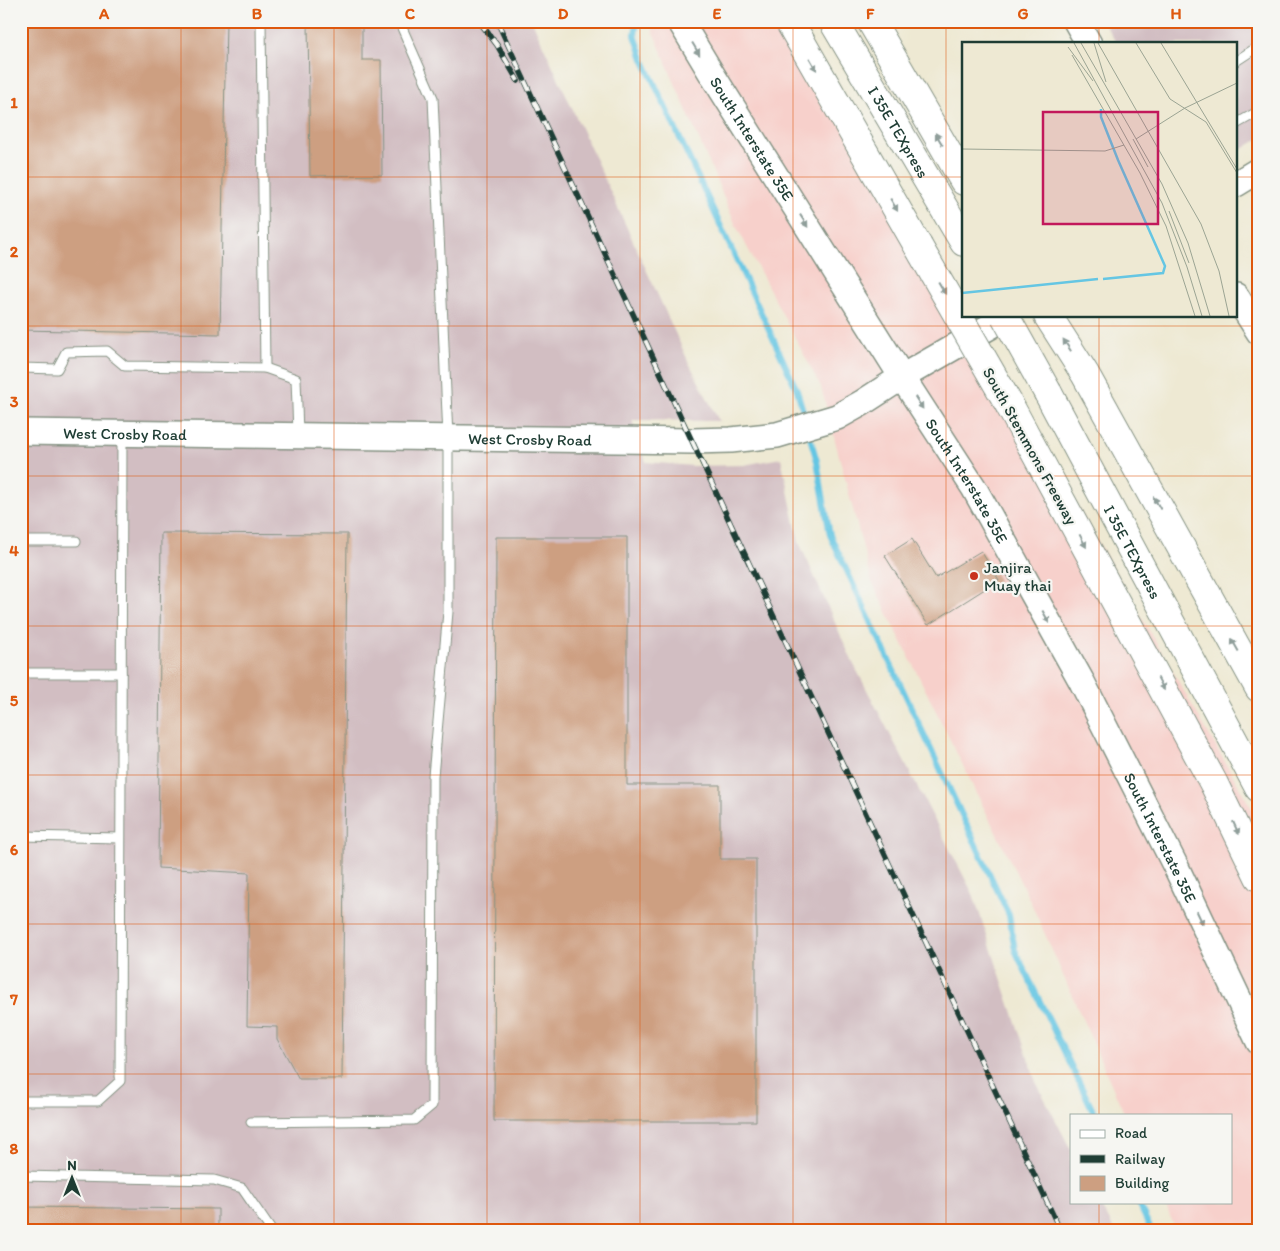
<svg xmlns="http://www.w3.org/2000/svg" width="1280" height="1251" font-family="Itim,sans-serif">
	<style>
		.built { fill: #f7d0cb }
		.industrial { fill: #d2bec2 }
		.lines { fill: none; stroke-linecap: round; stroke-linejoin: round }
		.stream { stroke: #65c6e3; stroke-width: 6 }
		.building { fill: #cd9f81 }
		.lane-casing { stroke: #869384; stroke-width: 11 }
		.secondary-casing { stroke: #869384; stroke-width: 28 }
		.highway-casing { stroke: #869384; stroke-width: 30 }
		.lane { stroke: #fff; stroke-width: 9 }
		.secondary { stroke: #fff; stroke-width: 25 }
		.highway { stroke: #fff; stroke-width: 28 }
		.rail-casing { stroke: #1f3d34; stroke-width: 5.5 }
		.rail { stroke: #f6f6f2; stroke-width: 4; stroke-dasharray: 11; stroke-linecap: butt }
		.highway-bridge-casing { stroke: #869384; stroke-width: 30; stroke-linecap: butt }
		.highway-bridge { stroke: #fff; stroke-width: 28 }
		.oneway { fill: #8f9e9a }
		.grid { fill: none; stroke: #de580e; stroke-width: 1; stroke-opacity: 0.55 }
		.poi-dot { fill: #c8321e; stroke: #f6f6f2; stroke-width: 2 }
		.labels { text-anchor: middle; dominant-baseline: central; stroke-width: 4.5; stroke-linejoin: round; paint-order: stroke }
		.street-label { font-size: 16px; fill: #1f3d34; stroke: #f6f6f2 }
		.poi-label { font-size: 16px; fill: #1f3d34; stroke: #f6f6f2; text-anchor: start }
		.inset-river { fill: none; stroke: #65c6e3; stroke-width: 2.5 }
		.inset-road { fill: none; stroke: #9ba493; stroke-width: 1 }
		.view { fill: #c2185b; fill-opacity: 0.15; stroke: #c2185b; stroke-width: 2.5 }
		.inset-edge { fill: none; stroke: #1f3d34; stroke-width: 2.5 }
		.neatline { fill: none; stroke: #de580e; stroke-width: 2 }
		.grid-label { font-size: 16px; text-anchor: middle; font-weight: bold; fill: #de580e }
	</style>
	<rect width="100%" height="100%" fill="#f6f6f2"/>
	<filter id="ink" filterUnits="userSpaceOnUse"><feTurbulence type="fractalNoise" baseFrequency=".02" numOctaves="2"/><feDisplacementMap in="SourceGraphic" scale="10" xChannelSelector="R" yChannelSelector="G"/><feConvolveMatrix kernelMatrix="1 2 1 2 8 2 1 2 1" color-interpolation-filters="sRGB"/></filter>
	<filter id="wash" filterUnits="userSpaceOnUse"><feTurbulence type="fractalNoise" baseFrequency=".0096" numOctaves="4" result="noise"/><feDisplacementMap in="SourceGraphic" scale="20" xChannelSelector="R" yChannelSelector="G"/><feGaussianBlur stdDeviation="1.12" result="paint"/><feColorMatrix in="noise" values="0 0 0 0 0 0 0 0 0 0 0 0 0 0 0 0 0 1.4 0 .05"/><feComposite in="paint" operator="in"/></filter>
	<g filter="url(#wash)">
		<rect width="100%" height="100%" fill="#eee9d3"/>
		<!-- built -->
		<polygon class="built" points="653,21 797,21 1259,821 1259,1230 1176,1230 1164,1202 1231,1202 1231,1115 1125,1115 1032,905 872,582 821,387 736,226 653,32"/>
		<!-- industrial -->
		<g class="industrial">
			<polygon points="21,21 532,21 689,363 719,421 632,420 646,462 693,466 744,465 781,458 799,542 853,663 973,894 1036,1082 1071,1150 1071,1202 1099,1202 1114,1230 21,1230"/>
			<polygon points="1103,21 1259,21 1259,139 1236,153 1236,44 1117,44"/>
		</g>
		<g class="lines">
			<!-- stream -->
			<g class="stream">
				<polyline points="637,21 635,35 643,59 797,390 806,421"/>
				<polyline points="808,431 817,461 830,535 1009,915 1015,950 1095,1115"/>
				<polyline points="1138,1202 1151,1230"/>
			</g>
		</g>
		<g id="blocks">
			<!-- building -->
			<g class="building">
				<polygon points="21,21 226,21 220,334 21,330"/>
				<polygon points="308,21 362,21 362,60 381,60 382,175 310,176"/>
				<polygon points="161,533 347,534 342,1079 299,1079 277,1039 277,1027 247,1026 249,873 158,868"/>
				<polygon points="496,537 627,537 627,785 720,785 720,859 756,859 756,1121 494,1121"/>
				<polygon points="912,539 936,578 981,551 999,580 928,625 885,556"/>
				<polygon points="21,1207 218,1209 218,1230 21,1230"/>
			</g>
		</g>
	</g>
	<g filter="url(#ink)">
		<use href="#blocks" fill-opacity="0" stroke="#869384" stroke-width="1"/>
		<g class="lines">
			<!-- lane casing -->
			<g class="lane-casing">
				<g id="lane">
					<polyline points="261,21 265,368"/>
					<polyline points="1236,61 1259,46"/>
					<polyline points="1236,124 1259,111"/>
					<polyline points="21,368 57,369 66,352 107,351 125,366 265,368 296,379 298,433"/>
					<polyline points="21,541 76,541"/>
					<polyline points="21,673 121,673"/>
					<polyline points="21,836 120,838"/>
					<polyline points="21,1101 98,1101 120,1081 122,435"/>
					<polyline points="251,1122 414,1120 432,1105 433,776 448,612 448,437 433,98 399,21"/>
					<polyline points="21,1176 214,1180 242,1188 271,1230"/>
				</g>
			</g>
			<!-- secondary casing -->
			<g class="secondary-casing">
				<g id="secondary">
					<path id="s1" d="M680,21L713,76L902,377L974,488L1082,682L1177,869L1259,1042"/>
					<polyline points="1076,21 1089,44"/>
					<polyline points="1236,184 1259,170"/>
					<polyline points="1236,296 1259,332"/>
					<path id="s2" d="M21,432L692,441L731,440L777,435L837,417L862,403L902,377L1008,316"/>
				</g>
			</g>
			<!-- highway casing -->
			<g class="highway-casing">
				<g id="highway">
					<polyline points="789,21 918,246"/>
					<path id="s3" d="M833,21L964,242"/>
					<polyline points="871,21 964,181"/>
					<polyline points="1048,316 1085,374 1259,688"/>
					<path id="s4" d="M1048,393L1259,788"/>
					<polyline points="1010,406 1214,784 1259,877"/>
				</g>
			</g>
			<!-- lane -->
			<use href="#lane" class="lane"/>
			<!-- secondary -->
			<use href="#secondary" class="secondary"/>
			<!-- highway -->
			<use href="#highway" class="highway"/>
			<!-- rail casing -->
			<g class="rail-casing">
				<g id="rail">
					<polyline points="479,21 497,45 518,81"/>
					<polyline points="497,21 692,441 1060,1230"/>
				</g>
			</g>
			<!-- rail -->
			<use href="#rail" class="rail"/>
			<!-- highway-bridge casing -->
			<g class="highway-bridge-casing">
				<g id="highway-bridge">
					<polyline points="918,246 1010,406"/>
					<polyline points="1005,316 1048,393"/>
				</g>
			</g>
			<!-- highway-bridge -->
			<use href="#highway-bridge" class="highway-bridge"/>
		</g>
		<!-- one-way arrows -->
		<defs><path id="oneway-solid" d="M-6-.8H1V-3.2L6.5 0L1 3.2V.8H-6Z" transform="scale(1.25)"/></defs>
		<g class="oneway">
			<use href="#oneway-solid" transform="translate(696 49) rotate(59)"/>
			<use href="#oneway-solid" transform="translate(813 64) rotate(60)"/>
			<use href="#oneway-solid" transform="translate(939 139) rotate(-120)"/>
			<use href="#oneway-solid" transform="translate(894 205) rotate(60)"/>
			<use href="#oneway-solid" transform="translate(804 221) rotate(58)"/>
			<use href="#oneway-solid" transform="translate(942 288) rotate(60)"/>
			<use href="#oneway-solid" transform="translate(1067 345) rotate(-123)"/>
			<use href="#oneway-solid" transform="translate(919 403) rotate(57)"/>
			<use href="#oneway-solid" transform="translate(1157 503) rotate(-119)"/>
			<use href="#oneway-solid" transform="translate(1083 541) rotate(62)"/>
			<use href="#oneway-solid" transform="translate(1046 617) rotate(61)"/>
			<use href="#oneway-solid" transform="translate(1235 645) rotate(-119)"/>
			<use href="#oneway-solid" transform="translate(1161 684) rotate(62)"/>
			<use href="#oneway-solid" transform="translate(1236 828) rotate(65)"/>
			<use href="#oneway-solid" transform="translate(1200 918) rotate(65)"/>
		</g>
	</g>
	<!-- grid -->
	<path class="grid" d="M181,21V1230M334,21V1230M487,21V1230M640,21V1230M793,21V1230M946,21V1230M1099,21V44M21,177H964M1236,177H1259M1099,316V1115M21,326H1259M21,476H1259M21,626H1259M21,775H1259M21,924H1259M21,1074H1259M1099,1202V1230"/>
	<!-- markers -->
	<circle class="poi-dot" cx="974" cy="576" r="5"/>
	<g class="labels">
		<!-- street labels -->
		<g class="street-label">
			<text stroke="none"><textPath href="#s3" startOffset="129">I 35E TEXpress</textPath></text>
			<text stroke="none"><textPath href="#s1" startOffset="138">South Interstate 35E</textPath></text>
			<text stroke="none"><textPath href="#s2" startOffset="104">West Crosby Road</textPath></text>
			<text stroke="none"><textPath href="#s2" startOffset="509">West Crosby Road</textPath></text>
			<text transform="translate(1030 446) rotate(61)">South Stemmons Freeway</text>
			<text stroke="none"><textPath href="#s1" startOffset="542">South Interstate 35E</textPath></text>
			<text stroke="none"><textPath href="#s4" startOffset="180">I 35E TEXpress</textPath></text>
			<text stroke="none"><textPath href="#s1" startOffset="948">South Interstate 35E</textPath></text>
		</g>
		<!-- poi labels -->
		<g class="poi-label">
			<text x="984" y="567">Janjira<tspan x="984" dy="18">Muay thai</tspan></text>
		</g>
	</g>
	<!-- overview -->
	<g transform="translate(962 42)">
		<rect width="275" height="275" fill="#eee9d3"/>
		<path class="inset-river" d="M139,67V75L156,118L203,224L201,231L141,237M0,251L136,237"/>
		<path class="inset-road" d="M112,1L200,161L225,225L240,274M119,1L200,142L226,201L248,274M132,1L144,40M136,1L239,182L257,229L267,274M174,1L208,57L244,80L275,131M199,1L275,127M106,5L131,39M110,13L178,131L204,184L233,274M171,97L186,125M174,97L223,66L275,41M0,107L143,109L162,103M207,169L227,221"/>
		<path class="view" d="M81,70H196V182H81Z"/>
		<rect width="275" height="275" class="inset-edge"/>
	</g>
	<!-- margin -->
	<rect width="1280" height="1251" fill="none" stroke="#f6f6f2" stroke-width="55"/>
	<!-- legend -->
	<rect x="1070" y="1114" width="162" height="90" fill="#f6f6f2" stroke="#a0aca6"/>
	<rect x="1080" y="1130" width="25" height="8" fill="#ffffff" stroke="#a0aca6"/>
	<text x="1115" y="1138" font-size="15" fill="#1f3d34">Road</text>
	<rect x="1080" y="1155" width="25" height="8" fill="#1f3d34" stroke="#a0aca6"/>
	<text x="1115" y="1164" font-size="15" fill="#1f3d34">Railway</text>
	<rect x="1080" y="1176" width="25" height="15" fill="#cd9f81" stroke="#a0aca6"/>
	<text x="1115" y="1188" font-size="15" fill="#1f3d34">Building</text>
	<!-- north arrow -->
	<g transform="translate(72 1178)" stroke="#f6f6f2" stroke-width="4" paint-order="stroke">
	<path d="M0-4L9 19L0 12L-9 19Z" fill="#1f3d34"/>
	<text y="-8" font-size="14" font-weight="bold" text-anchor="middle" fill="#1f3d34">N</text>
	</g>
	<rect x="28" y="28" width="1224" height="1196" class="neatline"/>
	<g class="grid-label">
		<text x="104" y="19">A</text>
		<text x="257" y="19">B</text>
		<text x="410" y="19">C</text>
		<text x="563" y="19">D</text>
		<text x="717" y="19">E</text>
		<text x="870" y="19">F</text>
		<text x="1023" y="19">G</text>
		<text x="1176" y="19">H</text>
		<text x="14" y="108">1</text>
		<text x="14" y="257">2</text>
		<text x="14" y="407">3</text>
		<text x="14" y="556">4</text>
		<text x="14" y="706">5</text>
		<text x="14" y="855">6</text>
		<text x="14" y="1005">7</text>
		<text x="14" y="1154">8</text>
	</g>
</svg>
